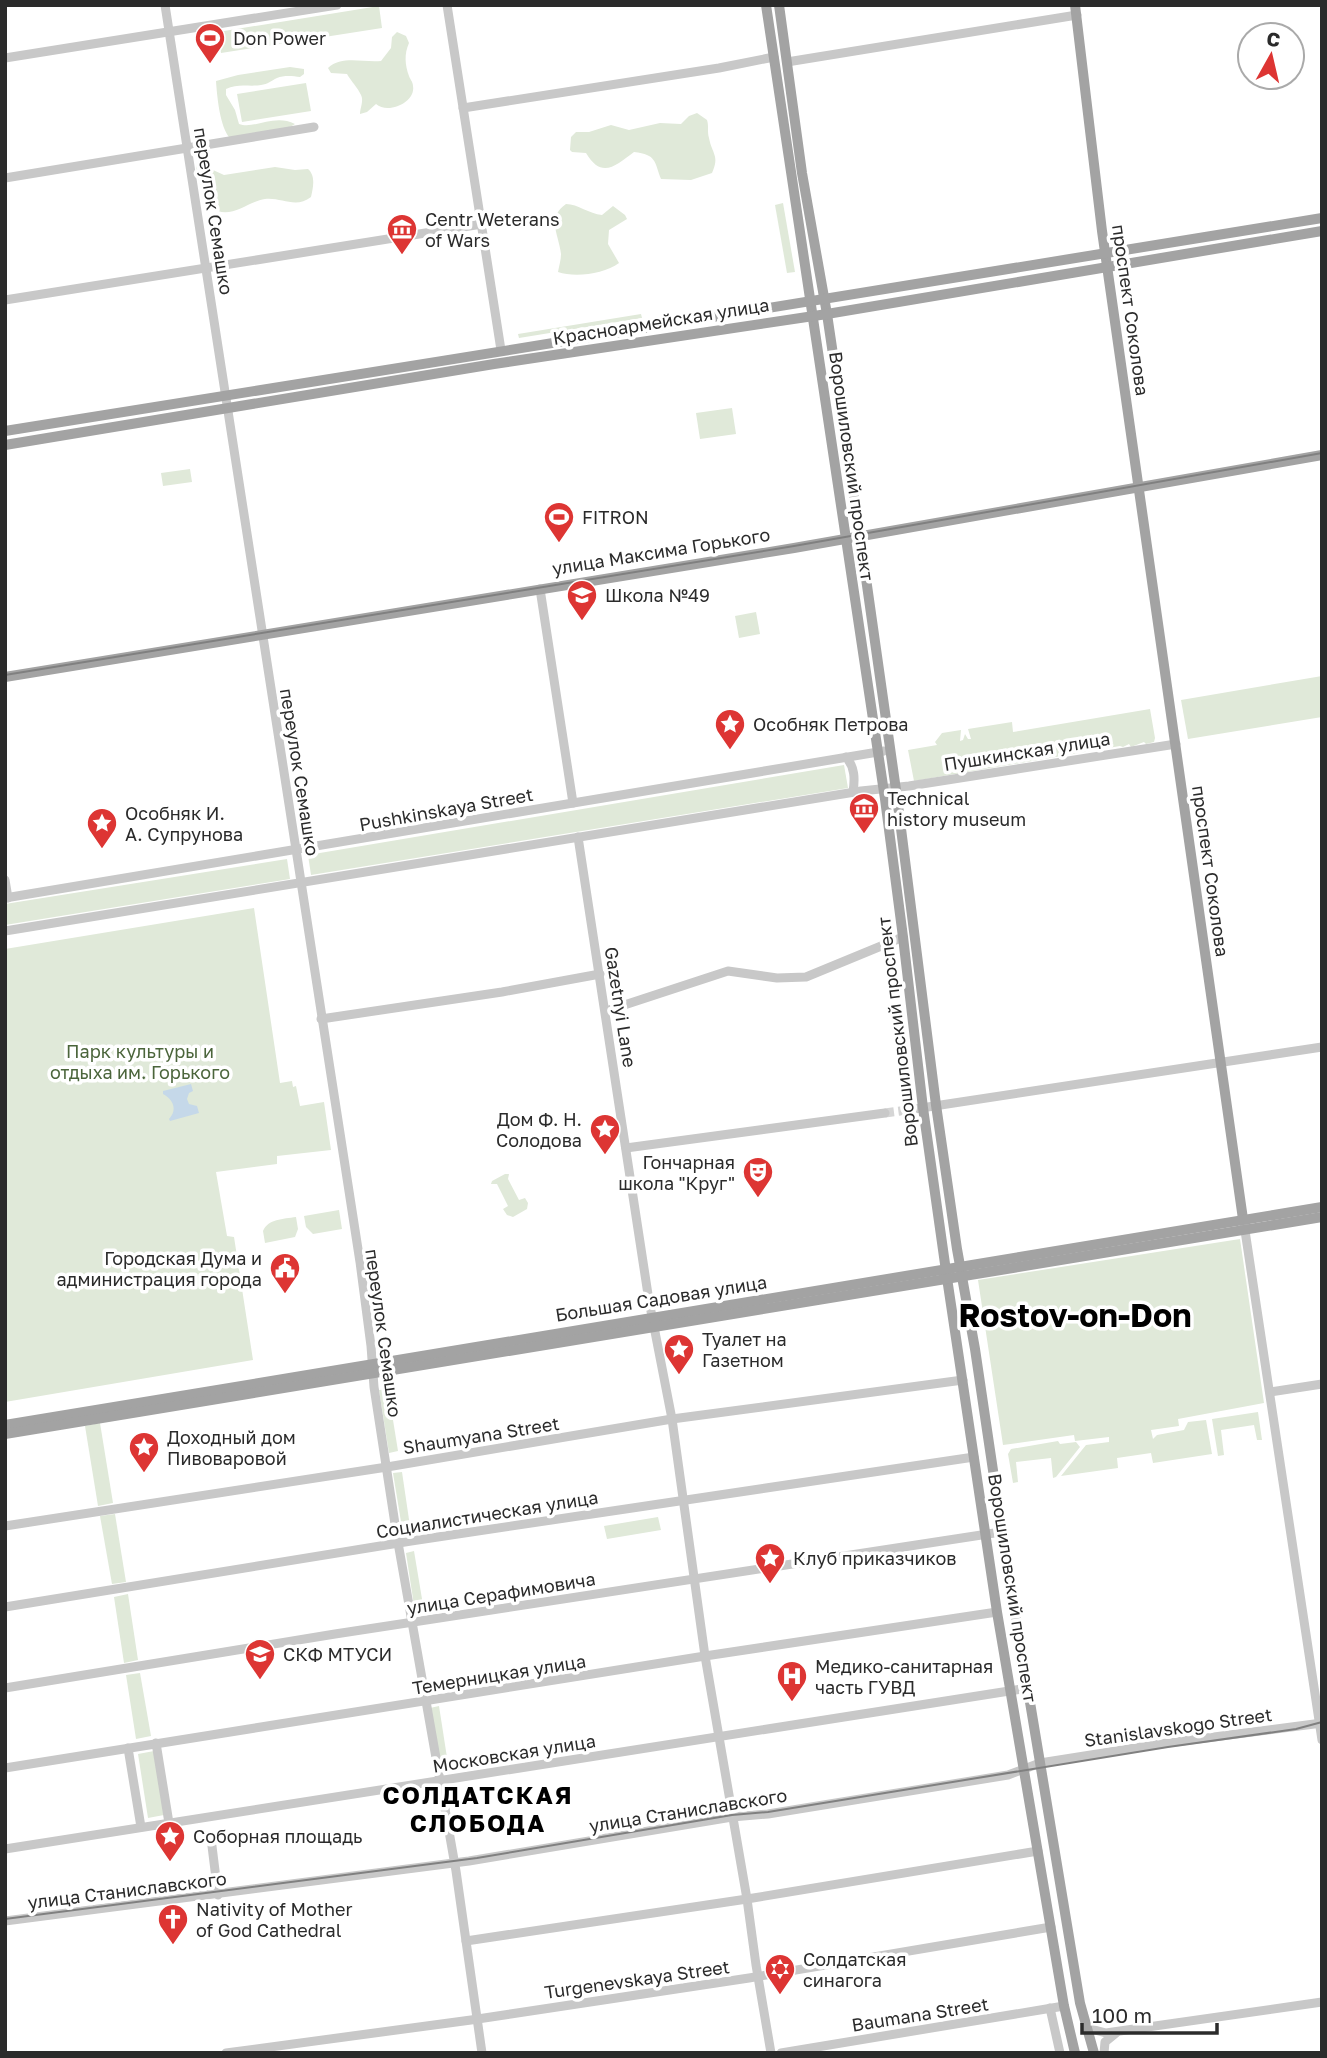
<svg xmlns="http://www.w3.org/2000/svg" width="1327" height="2058" font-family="'Golos Text',sans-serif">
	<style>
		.green { fill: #e0e9d9 }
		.water { fill: #c5d8e9 }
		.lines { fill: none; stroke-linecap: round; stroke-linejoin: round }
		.minor-tunnel { stroke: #d5d5d5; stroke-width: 9; stroke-dasharray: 9 4.5; stroke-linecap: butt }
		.minor { stroke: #c8c8c8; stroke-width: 9 }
		.major { stroke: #a3a3a3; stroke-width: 10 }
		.tram { stroke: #808080; stroke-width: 2 }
		.labels { text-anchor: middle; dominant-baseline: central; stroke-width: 7; stroke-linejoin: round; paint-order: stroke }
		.poi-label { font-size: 18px; fill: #2b2b2b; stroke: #fff; text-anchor: start }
		.street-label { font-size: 18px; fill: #2b2b2b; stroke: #fff }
		.park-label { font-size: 18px; fill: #4b653b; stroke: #fff }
		.district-label { font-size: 24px; font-weight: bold; letter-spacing: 2px; fill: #000; stroke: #fff }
		.town-label { font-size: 32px; font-weight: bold; fill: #000; stroke: #fff }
	</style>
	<rect width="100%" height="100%" fill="#fff"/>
	<!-- green -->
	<g class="green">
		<polygon points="379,6 382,28 221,53 218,32"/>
		<path d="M397,32L406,36L409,43C404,54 405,65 409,76C410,79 413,82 413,86C416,102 388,115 376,104L367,112L360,114C360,108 364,101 361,95C358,88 351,81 347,74L331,73L328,68C342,55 364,63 381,61L391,48L392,37Z"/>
		<path d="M290,67L304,69V74L300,77C293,76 284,75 277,78C271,81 268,84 261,85C249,87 238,83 226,89V95L235,110L239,124C254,130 274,113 295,124L290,127L230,138C220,128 217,96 216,81L238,75Z"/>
		<polygon points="306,83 311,111 242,122 237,94"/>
		<path d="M697,113L707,120C709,126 707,132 709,138C712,154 720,156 712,173L691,180L661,179C654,161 657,155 634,152C616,165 602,180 586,153L572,152L570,150L571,137L576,132H589L611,125L629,130L660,123L681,124L689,116Z"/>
		<path d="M202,156L213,170L224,175L275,167L295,170L308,169C316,176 313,188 311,197C296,209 281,197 265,199C250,201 233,217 218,211C205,206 203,193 199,181C197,171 193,164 202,156Z"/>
		<polygon points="783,203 795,272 787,273 775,205"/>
		<path d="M566,204C578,204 589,214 602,215L613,206L625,215L627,219L609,230L608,244L619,263C604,274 575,278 558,272C559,266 561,260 561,254C559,235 546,218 566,204Z"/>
		<polygon points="641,314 642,318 519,338 518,334"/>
		<polygon points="732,408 736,434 700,439 696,413"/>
		<polygon points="190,469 192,482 163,486 161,473"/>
		<polygon points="756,612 760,634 739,638 735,616"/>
		<polygon points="1322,676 1322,717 1188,739 1181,700"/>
		<polygon points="1150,709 1155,738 1154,742 1146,744 1144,742 1131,747 1129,744 1123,747 1120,746 914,781 908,750 937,745 935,742 942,733 961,730 960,741 963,740 965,734 968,739 971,739 968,729 1012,722 1013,732"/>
		<polygon points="844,765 848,788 311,875 308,855"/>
		<polygon points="287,859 290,879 5,925 5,904"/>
		<polygon points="254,908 280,1083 292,1081 293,1087 296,1086 300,1106 324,1102 331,1150 277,1156 277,1164 216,1172 227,1236 234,1237 253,1360 5,1402 5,949"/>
		<polygon points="505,1174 509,1174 508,1179 519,1200 525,1198 528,1203 527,1209 513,1217 507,1215 503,1209 508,1206 497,1184 491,1184 492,1181"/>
		<polygon points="339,1210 342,1229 313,1234 306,1227 304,1216"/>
		<path d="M296,1217L298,1229L295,1237L265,1243L263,1231C268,1219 283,1219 296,1217Z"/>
		<polygon points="1240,1239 1264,1403 1178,1419 1179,1426 1151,1430 1153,1439 1157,1435 1184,1430 1188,1422 1206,1420 1212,1454 1153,1463 1151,1453 1117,1458 1118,1468 1061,1476 1086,1445 1109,1442 1109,1437 1075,1441 1074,1435 1003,1445 978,1280"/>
		<polygon points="388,1389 398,1451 389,1453 379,1390"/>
		<polygon points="1258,1412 1262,1440 1257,1440 1254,1425 1221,1430 1224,1455 1218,1456 1212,1419"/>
		<polygon points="100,1423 113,1503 98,1506 85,1426"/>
		<polygon points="1058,1441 1060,1444 1076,1442 1080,1447 1056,1477 1053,1478 1051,1458 1016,1462 1018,1482 1013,1483 1008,1454 1011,1449"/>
		<polygon points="402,1472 411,1533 403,1534 393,1473"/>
		<polygon points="115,1514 126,1582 112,1584 100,1516"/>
		<polygon points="658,1517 661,1530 607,1539 604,1526"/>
		<polygon points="414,1551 424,1611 415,1612 406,1553"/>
		<polygon points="128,1594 138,1660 124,1663 114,1597"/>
		<polygon points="140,1673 151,1736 136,1739 126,1675"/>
		<polygon points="439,1706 448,1764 440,1765 430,1708"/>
		<polygon points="154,1751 164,1815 148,1818 138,1754"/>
	</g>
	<!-- water -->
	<path class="water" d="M191,1084L193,1091L189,1093L187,1099L189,1104L197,1106L199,1113L170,1121L169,1119C178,1110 173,1099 163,1094V1091Z"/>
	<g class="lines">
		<!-- minor-tunnel -->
		<polyline class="minor-tunnel" points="885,1113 908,1110"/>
		<!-- minor -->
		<g class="minor">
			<polyline points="165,5 360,1262 371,1346 374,1387 397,1537 456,1871 482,2053"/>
			<polyline points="447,5 501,350"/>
			<polyline points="5,58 337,5"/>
			<polyline points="787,62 1077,15"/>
			<polyline points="463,108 719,68 774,57"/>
			<polyline points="5,178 314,127"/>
			<polyline points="5,300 482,224"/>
			<polyline points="540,589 573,803"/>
			<path d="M846,757C855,767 855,779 853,792"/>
			<polyline points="578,837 649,1301 672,1419 705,1656 747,1899 756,1965 771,2053"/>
			<polyline points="5,880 8,898"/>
			<polyline points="5,898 884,751"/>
			<polyline points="5,931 861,791 909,786 1176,744"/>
			<polyline points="606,1011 728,971 777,978 806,977 903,937"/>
			<polyline points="321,1019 502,992 600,974"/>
			<polyline points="908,1110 1322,1047"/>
			<polyline points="626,1148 885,1113"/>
			<polyline points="1244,1224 1322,1740"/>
			<polyline points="1270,1392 1322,1384"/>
			<polyline points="5,1526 387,1467 672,1419 963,1380"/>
			<polyline points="5,1607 411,1541 974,1457"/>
			<polyline points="5,1688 335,1634 1001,1532"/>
			<polyline points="156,1743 169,1823"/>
			<polyline points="128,1748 141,1827"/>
			<polyline points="5,1768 705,1656 997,1612"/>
			<polyline points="211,1838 218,1895"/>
			<polyline points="5,1849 1028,1688"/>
			<polyline points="5,1921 469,1861 732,1817 768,1814 1008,1775 1040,1763 1167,1743 1322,1723"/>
			<polyline points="466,1941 747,1899 1038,1851"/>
			<polyline points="1050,2008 1060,2053"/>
			<polyline points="1085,2023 1091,2029 1106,2033 1322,2002"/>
			<polyline points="226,2053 471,2020 749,1978 1051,1927"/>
			<polyline points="781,2053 1064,2006"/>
			<polyline points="1104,2053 1105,2042 1116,2033"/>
		</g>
		<!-- major -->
		<g class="major">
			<polyline points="766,5 885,799 903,937 923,1108 947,1278 997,1612 1064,2006 1075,2053"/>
			<polyline points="779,5 802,173 827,314 860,536 897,797 936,1105 957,1249 975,1349 1006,1558 1080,2003 1094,2053"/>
			<polyline points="1075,5 1102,231 1243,1219"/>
			<path d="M5,431C444,360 883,292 1322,218"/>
			<polyline points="5,445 494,364 827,314 1322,231"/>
			<polyline points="5,677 794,548 1322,455"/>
			<polyline points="5,1425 1322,1207"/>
			<polyline points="5,1434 1322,1217"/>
		</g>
		<!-- tram -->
		<g class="tram">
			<polyline points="5,675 794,546 1322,453"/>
			<polyline points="5,1919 477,1858 732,1815 768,1812 1168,1747 1296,1729 1322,1722"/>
		</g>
	</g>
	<!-- icons -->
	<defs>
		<g id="stadium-pin" transform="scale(1.575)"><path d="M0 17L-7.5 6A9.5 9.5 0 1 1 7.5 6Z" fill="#dd3533" stroke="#fff"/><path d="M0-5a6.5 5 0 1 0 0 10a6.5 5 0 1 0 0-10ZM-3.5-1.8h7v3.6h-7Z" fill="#fff"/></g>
		<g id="museum-pin" transform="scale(1.575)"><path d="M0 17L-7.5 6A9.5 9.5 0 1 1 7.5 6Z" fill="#dd3533" stroke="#fff"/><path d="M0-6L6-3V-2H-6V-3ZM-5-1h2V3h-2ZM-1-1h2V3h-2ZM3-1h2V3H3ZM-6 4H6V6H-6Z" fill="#fff"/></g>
		<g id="school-pin" transform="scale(1.575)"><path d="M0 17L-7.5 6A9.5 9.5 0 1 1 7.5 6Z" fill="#dd3533" stroke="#fff"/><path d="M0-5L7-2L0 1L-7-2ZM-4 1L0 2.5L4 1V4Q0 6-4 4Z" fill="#fff"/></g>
		<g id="sight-pin" transform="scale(1.575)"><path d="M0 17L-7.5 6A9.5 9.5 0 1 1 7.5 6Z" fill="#dd3533" stroke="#fff"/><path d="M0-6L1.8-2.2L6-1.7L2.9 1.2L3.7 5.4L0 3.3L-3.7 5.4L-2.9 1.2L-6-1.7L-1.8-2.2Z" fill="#fff"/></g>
		<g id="theatre-pin" transform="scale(1.575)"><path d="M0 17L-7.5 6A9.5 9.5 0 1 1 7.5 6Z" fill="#dd3533" stroke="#fff"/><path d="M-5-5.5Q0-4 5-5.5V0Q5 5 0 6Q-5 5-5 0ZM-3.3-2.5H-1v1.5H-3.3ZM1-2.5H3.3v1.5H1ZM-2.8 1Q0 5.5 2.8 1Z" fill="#fff"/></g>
		<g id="civic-pin" transform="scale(1.575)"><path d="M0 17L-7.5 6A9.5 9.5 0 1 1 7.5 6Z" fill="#dd3533" stroke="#fff"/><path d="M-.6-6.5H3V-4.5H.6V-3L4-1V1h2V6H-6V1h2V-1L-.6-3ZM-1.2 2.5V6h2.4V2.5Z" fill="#fff"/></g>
		<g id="university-pin" transform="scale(1.575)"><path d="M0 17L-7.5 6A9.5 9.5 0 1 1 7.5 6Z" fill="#dd3533" stroke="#fff"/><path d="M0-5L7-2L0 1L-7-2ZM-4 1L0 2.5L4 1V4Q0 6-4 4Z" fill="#fff"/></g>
		<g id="hospital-pin" transform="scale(1.575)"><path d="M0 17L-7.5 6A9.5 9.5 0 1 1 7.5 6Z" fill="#dd3533" stroke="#fff"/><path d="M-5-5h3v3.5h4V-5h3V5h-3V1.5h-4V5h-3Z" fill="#fff"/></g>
		<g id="church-pin" transform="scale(1.575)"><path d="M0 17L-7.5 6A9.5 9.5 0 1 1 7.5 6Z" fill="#dd3533" stroke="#fff"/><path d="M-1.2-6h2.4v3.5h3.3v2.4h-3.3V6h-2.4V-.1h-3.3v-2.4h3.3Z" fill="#fff"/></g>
		<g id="synagogue-pin" transform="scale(1.575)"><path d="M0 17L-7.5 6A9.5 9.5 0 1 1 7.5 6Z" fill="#dd3533" stroke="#fff"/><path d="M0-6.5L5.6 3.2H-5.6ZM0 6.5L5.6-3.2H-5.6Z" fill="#fff"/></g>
	</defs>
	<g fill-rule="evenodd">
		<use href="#stadium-pin" x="210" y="38"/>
		<use href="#museum-pin" x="402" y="229"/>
		<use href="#stadium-pin" x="559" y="517"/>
		<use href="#school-pin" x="582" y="595"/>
		<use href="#sight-pin" x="730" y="724"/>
		<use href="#museum-pin" x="864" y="808"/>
		<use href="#sight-pin" x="102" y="823"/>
		<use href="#sight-pin" x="605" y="1129"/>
		<use href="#theatre-pin" x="758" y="1172"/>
		<use href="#civic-pin" x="285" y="1268"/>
		<use href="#sight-pin" x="679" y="1349"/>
		<use href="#sight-pin" x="144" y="1447"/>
		<use href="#sight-pin" x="770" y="1558"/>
		<use href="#university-pin" x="260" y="1654"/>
		<use href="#hospital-pin" x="792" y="1676"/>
		<use href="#sight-pin" x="170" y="1836"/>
		<use href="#church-pin" x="173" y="1919"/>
		<use href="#synagogue-pin" x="780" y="1969"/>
	</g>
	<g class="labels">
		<!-- poi labels -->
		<g class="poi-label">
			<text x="233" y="38">Don Power</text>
			<text x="425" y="219">Centr Weterans<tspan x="425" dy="21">of Wars</tspan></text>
			<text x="582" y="517">FITRON</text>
			<text x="605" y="595">Школа №49</text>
			<text x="753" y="724">Особняк Петрова</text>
			<text x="887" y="798">Technical<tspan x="887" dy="21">history museum</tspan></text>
			<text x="125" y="813">Особняк И.<tspan x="125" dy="21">А. Супрунова</tspan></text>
			<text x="582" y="1119" text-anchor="end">Дом Ф. Н.<tspan x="582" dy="21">Солодова</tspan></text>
			<text x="735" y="1162" text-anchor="end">Гончарная<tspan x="735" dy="21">школа "Круг"</tspan></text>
			<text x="262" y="1258" text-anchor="end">Городская Дума и<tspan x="262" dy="21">администрация города</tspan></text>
			<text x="702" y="1339">Туалет на<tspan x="702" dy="21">Газетном</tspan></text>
			<text x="167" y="1437">Доходный дом<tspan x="167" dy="21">Пивоваровой</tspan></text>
			<text x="793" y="1558">Клуб приказчиков</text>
			<text x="283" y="1654">СКФ МТУСИ</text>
			<text x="815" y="1666">Медико-санитарная<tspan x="815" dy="21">часть ГУВД</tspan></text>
			<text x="193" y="1836">Соборная площадь</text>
			<text x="196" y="1909">Nativity of Mother<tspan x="196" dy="21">of God Cathedral</tspan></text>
			<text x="803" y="1959">Солдатская<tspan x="803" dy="21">синагога</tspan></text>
		</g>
		<!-- street labels -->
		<g class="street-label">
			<text transform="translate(214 211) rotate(81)">переулок Семашко</text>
			<text transform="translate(1131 310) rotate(82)">проспект Соколова</text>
			<text transform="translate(661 321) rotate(-9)">Красноармейская улица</text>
			<text transform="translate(852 466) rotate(82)">Ворошиловский проспект</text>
			<text transform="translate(661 551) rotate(-9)">улица Максима Горького</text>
			<text transform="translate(1027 751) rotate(-9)">Пушкинская улица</text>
			<text transform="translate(300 772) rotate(81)">переулок Семашко</text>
			<text transform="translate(446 809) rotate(-10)">Pushkinskaya Street</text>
			<text transform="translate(1211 871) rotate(82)">проспект Соколова</text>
			<text transform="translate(621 1007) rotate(81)">Gazetnyi Lane</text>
			<text transform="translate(897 1032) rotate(-97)">Ворошиловский проспект</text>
			<text transform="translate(661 1298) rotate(-9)">Большая Садовая улица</text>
			<text transform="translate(384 1333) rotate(82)">переулок Семашко</text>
			<text transform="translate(481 1435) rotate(-9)">Shaumyana Street</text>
			<text transform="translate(487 1514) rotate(-9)">Социалистическая улица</text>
			<text transform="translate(1013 1588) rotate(81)">Ворошиловский проспект</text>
			<text transform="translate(501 1593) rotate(-9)">улица Серафимовича</text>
			<text transform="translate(499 1674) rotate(-9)">Темерницкая улица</text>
			<text transform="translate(1178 1727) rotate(-8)">Stanislavskogo Street</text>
			<text transform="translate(514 1753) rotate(-9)">Московская улица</text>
			<text transform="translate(688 1810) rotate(-9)">улица Станиславского</text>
			<text transform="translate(127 1890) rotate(-7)">улица Станиславского</text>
			<text transform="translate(637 1979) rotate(-8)">Turgenevskaya Street</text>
			<text transform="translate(920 2014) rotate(-9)">Baumana Street</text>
		</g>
		<!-- park labels -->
		<g class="park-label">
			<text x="140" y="1051">Парк культуры и<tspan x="140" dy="21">отдыха им. Горького</tspan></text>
		</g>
		<!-- district labels -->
		<g class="district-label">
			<text x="478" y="1794">СОЛДАТСКАЯ<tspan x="478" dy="28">СЛОБОДА</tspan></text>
		</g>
		<!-- town labels -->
		<g class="town-label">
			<text x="1075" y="1315">Rostov-on-Don</text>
		</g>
	</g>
	<!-- border -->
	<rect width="1327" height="2058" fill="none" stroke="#2b2b2b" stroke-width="14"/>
	<!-- north arrow -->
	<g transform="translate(1271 56) rotate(8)"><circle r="33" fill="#ffffff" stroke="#aaaaaa" stroke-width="2"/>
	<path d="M0-5L12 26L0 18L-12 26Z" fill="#dd3533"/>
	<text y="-10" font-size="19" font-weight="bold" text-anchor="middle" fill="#2b2b2b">С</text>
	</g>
	<!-- scale -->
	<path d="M1082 2023v10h135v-10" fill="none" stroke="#2b2b2b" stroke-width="3.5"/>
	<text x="1092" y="2023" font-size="21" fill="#2b2b2b" stroke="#ffffff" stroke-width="5" paint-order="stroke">100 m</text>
</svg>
